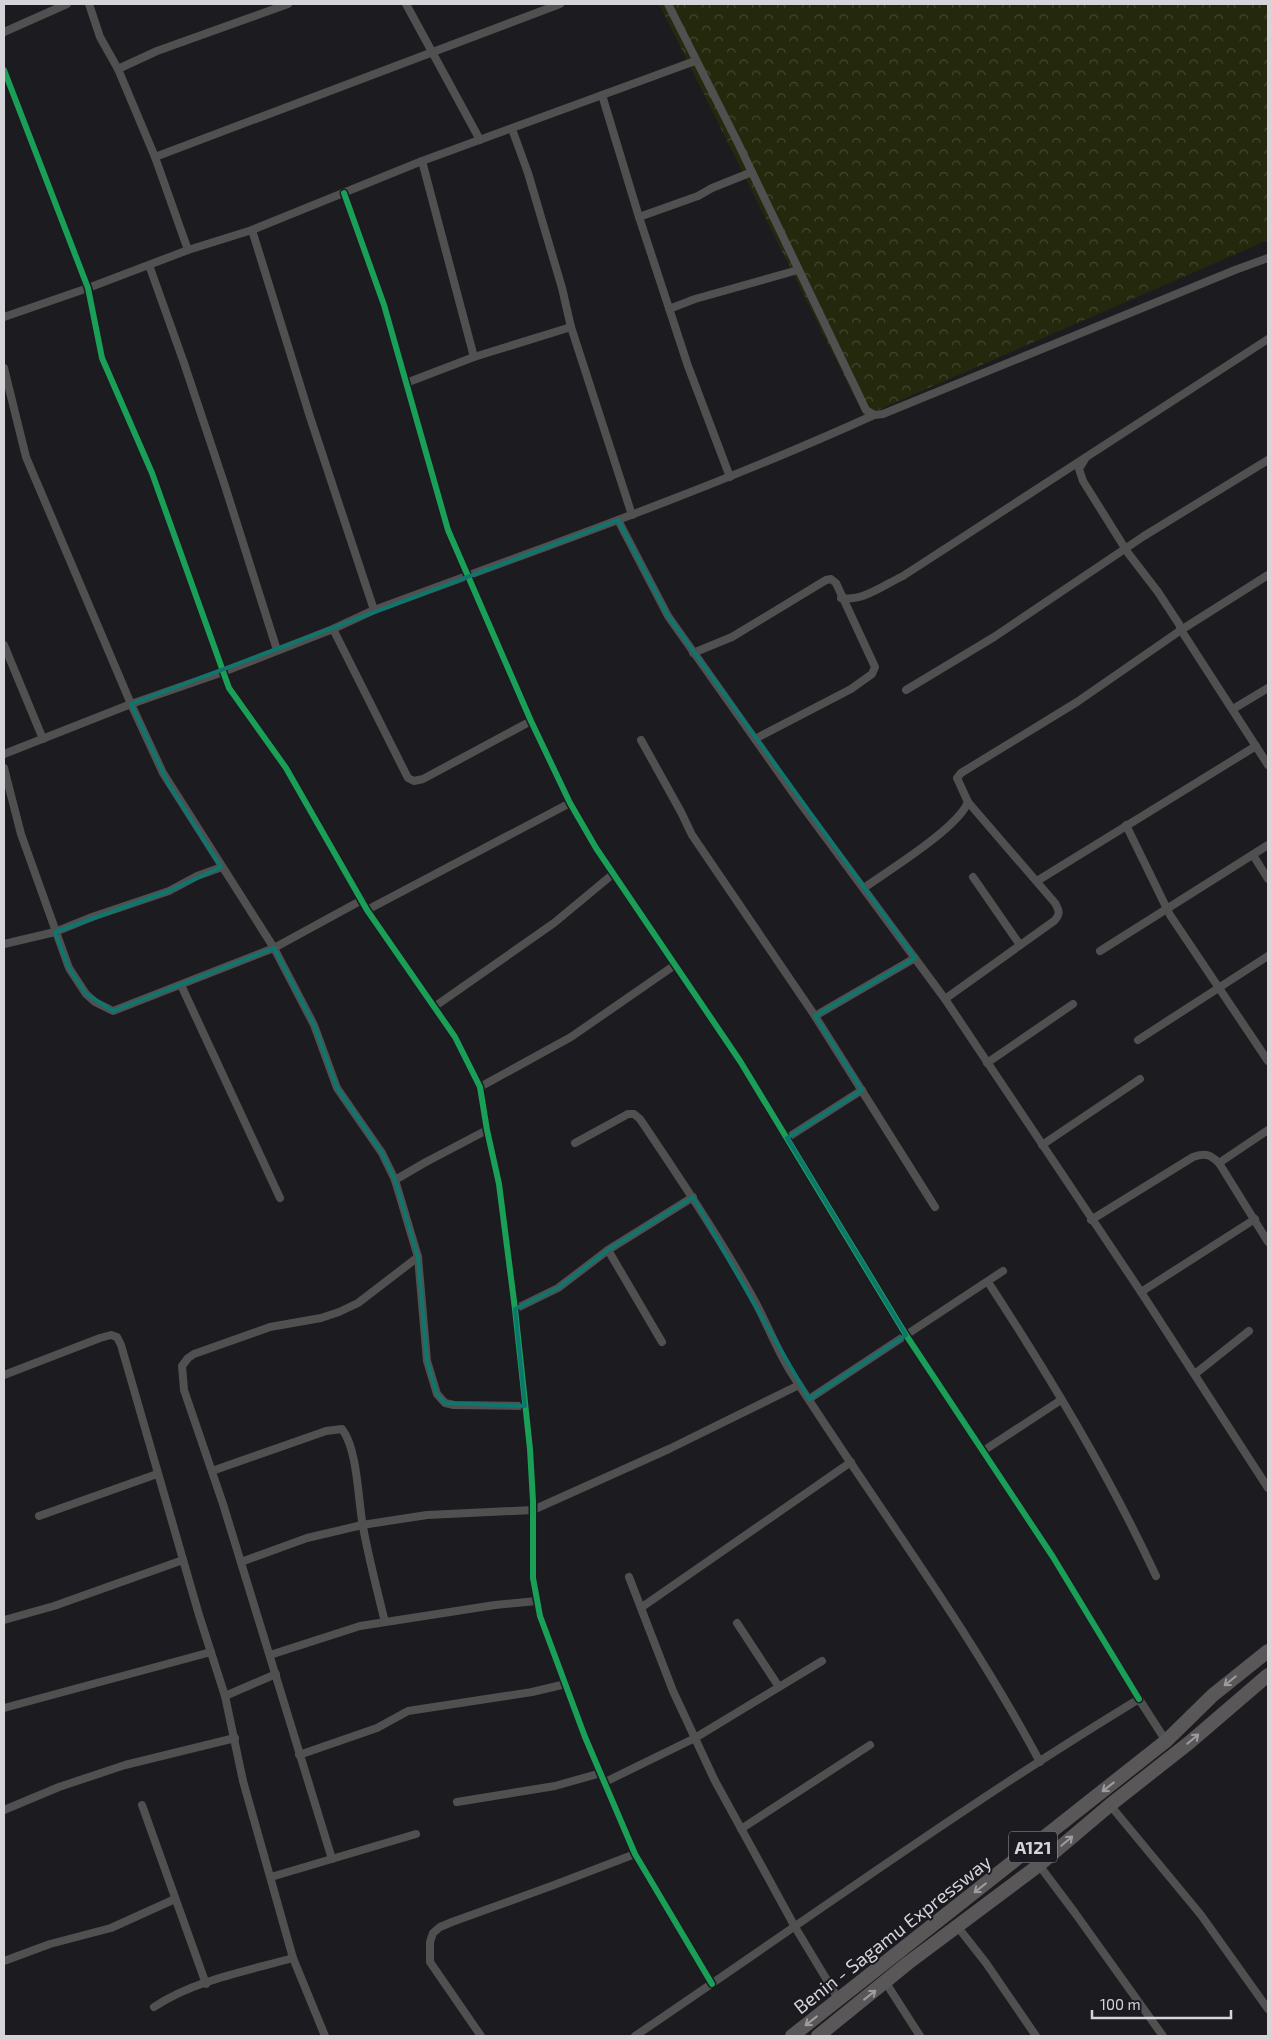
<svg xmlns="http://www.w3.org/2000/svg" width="1272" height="2040" font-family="'Exo 2',sans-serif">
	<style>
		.forest { fill: url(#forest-crowns) }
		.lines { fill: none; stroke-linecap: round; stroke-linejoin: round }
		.street { stroke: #515050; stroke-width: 8 }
		.highway { stroke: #595757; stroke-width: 14 }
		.cycleway-casing { stroke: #1b1a21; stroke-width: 9 }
		.cycleway { stroke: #1a9f57; stroke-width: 6 }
		.oneway { stroke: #9d9c9e }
		.marked { fill: none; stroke: #0f766e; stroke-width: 4; stroke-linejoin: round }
		.labels { text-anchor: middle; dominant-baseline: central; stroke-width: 4; stroke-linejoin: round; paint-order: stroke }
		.shield { fill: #1b1a21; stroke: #9d9ca2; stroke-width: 1 }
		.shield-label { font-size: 18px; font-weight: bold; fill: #d5d4d9 }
		.street-label { font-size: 19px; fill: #d5d4d9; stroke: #1b1a21 }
	</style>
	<defs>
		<pattern id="forest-crowns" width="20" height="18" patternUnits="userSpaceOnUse" patternTransform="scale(1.25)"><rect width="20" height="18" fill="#24290d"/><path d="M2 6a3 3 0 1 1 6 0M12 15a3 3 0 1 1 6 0" fill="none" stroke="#434730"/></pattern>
	</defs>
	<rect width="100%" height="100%" fill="#1c1b20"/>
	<!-- forest -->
	<polygon class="forest" points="659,4 1268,4 1268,240 864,416"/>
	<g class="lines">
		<!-- street -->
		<g class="street">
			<polyline points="89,4 100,37 118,69 155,157 188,250"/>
			<polyline points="406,4 480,140"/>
			<polyline points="668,4 738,143 866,410 874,415 883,414 1235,270 1268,258"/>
			<polyline points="4,32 67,4"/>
			<polyline points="118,69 157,51 288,4"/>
			<polyline points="4,70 88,288 102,358 152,473 229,688 286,768 367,910 455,1037 480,1087 487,1130 499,1184 515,1309 530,1449 533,1501 533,1578 540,1616 585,1737 635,1854 712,1984"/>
			<polyline points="602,95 639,217"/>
			<polyline points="512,129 528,173 562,288 571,327 632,515"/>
			<polyline points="155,157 560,4"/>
			<polyline points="422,161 474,357 571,327"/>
			<polyline points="344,193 384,305 448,530 531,721 570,803 596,848 740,1061 906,1335 1053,1557 1139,1699"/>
			<polyline points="252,230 310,417 374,610"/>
			<polyline points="149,265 184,363 225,486 277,650"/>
			<polyline points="669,309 695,299 798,270"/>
			<polyline points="4,317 88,288 188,250 252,230 422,161 695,61"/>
			<polyline points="4,368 26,457 131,704 163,773 274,948 314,1025 337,1088 382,1153 395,1180 418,1257 427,1361 437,1394 445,1403 454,1405 525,1406"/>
			<polyline points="406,383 474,357"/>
			<polyline points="1085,459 1079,469 1083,481 1128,553 1158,592 1179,624 1181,630 1268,765"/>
			<polyline points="730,477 688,366 639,217 698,196 712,188 752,172"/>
			<polyline points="618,520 668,616 798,800 945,999 1141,1292 1268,1488"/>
			<path d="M841,598C862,602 884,585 903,576L1268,339"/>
			<polyline points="333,629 408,778 414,781 423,779 531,721"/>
			<polyline points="4,645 43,739"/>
			<polyline points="693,653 732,637 826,580 831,579 836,583 875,667 872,674 851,689 755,739"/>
			<polyline points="906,690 994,637 1144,536 1268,460"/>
			<polyline points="1233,709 1268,688"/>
			<polyline points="641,740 681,812 692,835 815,1016 935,1207"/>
			<path d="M4,754L131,704L223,672L333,629L374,610C542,548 711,489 874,415"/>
			<polyline points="4,768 21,834 69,968 86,994 95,1002 113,1011 274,948 362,900"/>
			<polyline points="1126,825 1170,915 1268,1061"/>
			<polyline points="1253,855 1268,879"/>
			<polyline points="973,877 1020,945"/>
			<polyline points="1037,881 1256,746"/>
			<path d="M864,888C889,870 958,828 968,802"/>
			<polyline points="367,910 570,803"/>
			<polyline points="4,944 55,932 92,917 169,891 197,876 222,867"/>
			<polyline points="1100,951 1268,845"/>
			<polyline points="181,985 280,1198"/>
			<path d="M945,999L1054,921C1061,914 1059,910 1055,903L968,802L957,778L961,773L1077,702L1181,630L1268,575"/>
			<polyline points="434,1007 554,923 613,874"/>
			<polyline points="815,1016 915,958"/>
			<polyline points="1138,1040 1268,956"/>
			<polyline points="987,1063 1073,1004"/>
			<polyline points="480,1087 571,1037 675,965"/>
			<polyline points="787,1138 862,1090"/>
			<path d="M575,1143L628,1114H634L640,1119C679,1177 718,1235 752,1296C767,1322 777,1352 794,1377C876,1505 968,1627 1040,1762"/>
			<polyline points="1042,1145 1140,1079"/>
			<polyline points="1219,1163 1268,1130"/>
			<polyline points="395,1180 426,1162 487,1130"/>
			<path d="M1091,1220L1193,1157C1205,1153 1210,1154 1219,1163L1268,1242"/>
			<polyline points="608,1250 662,1342"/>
			<path d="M988,1282C1050,1377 1108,1473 1156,1576"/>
			<polyline points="1141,1292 1255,1219"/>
			<polyline points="515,1309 558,1288 608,1250 693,1197"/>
			<polyline points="1195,1374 1249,1331"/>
			<polyline points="4,1375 100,1338 111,1335 117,1337 121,1345 199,1615 225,1696 243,1781 293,1958 325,2036"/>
			<polyline points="809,1399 1003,1271"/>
			<polyline points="983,1451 1061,1400"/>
			<path d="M212,1471L326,1431L342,1429C358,1450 358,1501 363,1527C369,1559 377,1590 385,1622"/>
			<polyline points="39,1516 157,1474"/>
			<polyline points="241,1562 307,1538 362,1525 427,1515 533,1510 669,1449 799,1385"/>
			<polyline points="629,1577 673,1691 714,1779 795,1927 839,2000"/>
			<polyline points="642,1607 851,1462"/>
			<polyline points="4,1620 54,1606 183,1560"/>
			<polyline points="737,1623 779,1687"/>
			<polyline points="270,1655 360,1626 495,1605 537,1601"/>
			<polyline points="225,1696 276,1674"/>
			<polyline points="4,1708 211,1652"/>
			<polyline points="299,1755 377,1728 408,1711 532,1692 566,1684"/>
			<polyline points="605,1782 695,1738 822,1661"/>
			<polyline points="457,1802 555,1786 601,1773"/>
			<polyline points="142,1805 206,1984"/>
			<polyline points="1110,1805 1201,1915 1268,2009"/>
			<polyline points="4,1810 59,1787 125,1765 235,1738"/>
			<polyline points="741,1829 870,1745"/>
			<polyline points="332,1859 223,1504 184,1390 182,1366 188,1358 194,1354 270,1327 321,1318 339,1312 358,1303 418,1257"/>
			<polyline points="1039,1865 1075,1913 1163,2036"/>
			<polyline points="271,1877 416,1834"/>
			<polyline points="957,1926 986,1963 1036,2036"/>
			<polyline points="4,1961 50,1944 111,1928 175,1899"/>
			<polyline points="886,1983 920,2036"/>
			<path d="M154,2007C195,1980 247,1971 293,1958"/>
			<polyline points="481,2036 430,1962 430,1942 433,1933 440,1927 452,1922 554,1885 635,1854"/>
			<path d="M635,2036C802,1923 966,1804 1139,1699L1166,1741"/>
		</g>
		<!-- highway -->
		<g class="highway">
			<polyline points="792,2036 1166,1741 1213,1695 1268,1651"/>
			<polyline points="818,2036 908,1963 1039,1865 1110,1805 1190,1742 1268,1675"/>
		</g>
		<!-- cycleway casing -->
		<g class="cycleway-casing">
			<g id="cycleway">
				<polyline points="4,70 88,288 102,358 152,473 229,688 286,768 367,910 455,1037 480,1087 487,1130 499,1184 515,1309 530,1449 533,1501 533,1578 540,1616 585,1737 635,1854 712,1984"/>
				<polyline points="344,193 384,305 448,530 531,721 570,803 596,848 740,1061 906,1335 1053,1557 1139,1699"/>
			</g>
		</g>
		<!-- cycleway -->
		<use href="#cycleway" class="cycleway"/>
	</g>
	<!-- one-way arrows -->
	<defs><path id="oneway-shaft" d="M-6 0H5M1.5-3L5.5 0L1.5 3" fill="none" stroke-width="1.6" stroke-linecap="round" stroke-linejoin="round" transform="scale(1.25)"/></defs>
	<g class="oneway">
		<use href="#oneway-shaft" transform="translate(1230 1681) rotate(141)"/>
		<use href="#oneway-shaft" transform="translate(1193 1739) rotate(-40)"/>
		<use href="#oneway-shaft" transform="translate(1108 1787) rotate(142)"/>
		<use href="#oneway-shaft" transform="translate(1067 1841) rotate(-40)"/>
		<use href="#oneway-shaft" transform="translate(980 1888) rotate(142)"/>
		<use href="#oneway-shaft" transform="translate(870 1995) rotate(-38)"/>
		<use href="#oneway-shaft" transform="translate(811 2021) rotate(142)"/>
	</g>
	<!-- marked area -->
	<path class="marked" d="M618,520L668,616L915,958L815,1016L862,1090L787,1138L906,1335L809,1399L693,1197L608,1250L558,1288L515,1309L525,1406L445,1403L437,1394L427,1361L418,1257L395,1180L382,1153L337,1088L314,1025L274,948L113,1011L86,994L69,968L55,932L169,891L221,867L168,783L131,704Z"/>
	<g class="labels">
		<!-- shield labels -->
		<rect class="shield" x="1009" y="1831.5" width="48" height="31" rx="4"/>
		<g class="shield-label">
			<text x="1033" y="1847">A121</text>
		</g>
		<!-- street labels -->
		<g class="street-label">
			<text transform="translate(892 1934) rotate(-38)">Benin - Sagamu Expressway</text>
		</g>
	</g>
	<!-- border -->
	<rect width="1272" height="2040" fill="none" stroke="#d5d4d9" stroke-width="10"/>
	<!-- scale -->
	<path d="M1092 2010v8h139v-8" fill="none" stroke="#d5d4d9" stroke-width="2.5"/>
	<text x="1100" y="2010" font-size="15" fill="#d5d4d9" stroke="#1b1a21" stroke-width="4" paint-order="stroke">100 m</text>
</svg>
